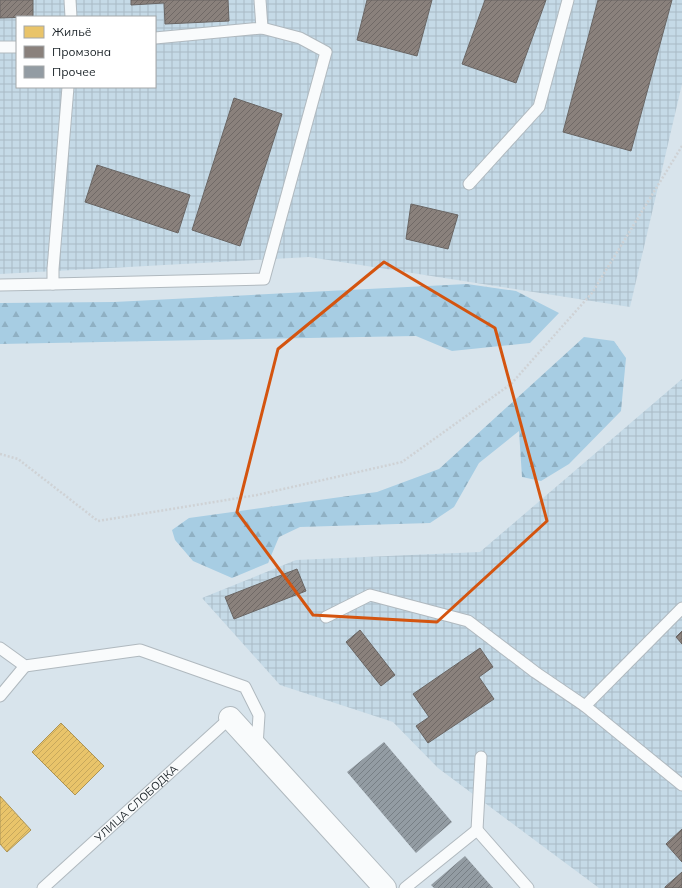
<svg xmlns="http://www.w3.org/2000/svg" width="682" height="888" font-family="Mulish,sans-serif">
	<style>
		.industrial { fill: url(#industrial-grid); fill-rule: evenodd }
		.forest { fill: url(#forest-firs) }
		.homes { fill: url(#homes-hatch); stroke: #ac9456 }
		.industry { fill: url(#industry-hatch); stroke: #696563 }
		.building { fill: url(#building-hatch) }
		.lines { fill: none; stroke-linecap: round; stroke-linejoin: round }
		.service-casing { stroke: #b0b9bf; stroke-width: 13 }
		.minor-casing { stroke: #b0b9bf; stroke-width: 24 }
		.path { stroke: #cfd2d5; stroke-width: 2.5; stroke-dasharray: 2 2; stroke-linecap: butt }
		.service { stroke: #f9fbfc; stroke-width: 11 }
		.minor { stroke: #f9fbfc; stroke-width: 22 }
		.marked { fill: none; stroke: #d4540f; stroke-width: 3; stroke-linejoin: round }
		.labels { text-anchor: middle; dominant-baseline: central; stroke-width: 4; stroke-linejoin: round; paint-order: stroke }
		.street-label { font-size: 11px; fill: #1c2429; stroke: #fff }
	</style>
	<defs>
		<pattern id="industrial-grid" width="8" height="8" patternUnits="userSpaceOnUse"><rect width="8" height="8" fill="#c5dae7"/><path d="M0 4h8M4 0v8" fill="none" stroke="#a9bbc6"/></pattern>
		<pattern id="forest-firs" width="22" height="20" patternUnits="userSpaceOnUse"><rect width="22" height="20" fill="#a7cde3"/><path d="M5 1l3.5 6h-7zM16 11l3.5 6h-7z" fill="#8fb0c3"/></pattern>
		<pattern id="homes-hatch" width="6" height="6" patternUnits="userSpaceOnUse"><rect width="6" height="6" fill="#e9c46a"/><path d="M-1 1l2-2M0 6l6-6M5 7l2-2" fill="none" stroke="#c7a85c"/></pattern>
		<pattern id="industry-hatch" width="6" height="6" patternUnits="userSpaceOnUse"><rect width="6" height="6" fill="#8a817c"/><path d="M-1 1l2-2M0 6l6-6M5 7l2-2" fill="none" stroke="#706966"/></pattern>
		<pattern id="building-hatch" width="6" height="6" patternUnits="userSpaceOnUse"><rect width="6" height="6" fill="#939ca3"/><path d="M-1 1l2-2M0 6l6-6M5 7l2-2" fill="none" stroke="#777f85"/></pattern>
	</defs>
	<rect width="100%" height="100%" fill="#d8e4ec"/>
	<!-- industrial -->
	<g class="industrial">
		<path d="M0,0H682V84L630,307L309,257L0,274ZM17,17H155V87H17Z"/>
		<polygon points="682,379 682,888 599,888 438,768 393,722 280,685 202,598 296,560 480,552"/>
	</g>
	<!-- forest -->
	<g class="forest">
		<polygon points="467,284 516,291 559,313 530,343 452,351 416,336 0,344 0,303 114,302"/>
		<polygon points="584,337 614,341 626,358 621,411 569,464 541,481 522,477 519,431 479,463 454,507 430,523 300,527 279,537 268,563 232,578 193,561 175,540 172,530 189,518 377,492 439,469"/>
	</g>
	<!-- homes -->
	<g class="homes">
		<polygon points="61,723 104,766 75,795 32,752"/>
		<polygon points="0,796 31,830 7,852 0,844"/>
	</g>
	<!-- industry -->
	<g class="industry">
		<polygon points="0,0 33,0 33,17 0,18"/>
		<polygon points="131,0 228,0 229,21 165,24 164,3 131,5"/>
		<polygon points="367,0 432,0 417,56 357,40"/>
		<polygon points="485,0 546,0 516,83 462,64"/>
		<polygon points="598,0 672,0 631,151 563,132"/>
		<polygon points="234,98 282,114 240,246 192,230"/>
		<polygon points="97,165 190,195 178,233 85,202"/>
		<polygon points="411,204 458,215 448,249 406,239"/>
		<polygon points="297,569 306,591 234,619 225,597"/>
		<polygon points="360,630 395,675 381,686 346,642"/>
		<polygon points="682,631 682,644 676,637"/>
		<polygon points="480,648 493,667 479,677 494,699 428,743 416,726 429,717 413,694"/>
		<polygon points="682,829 682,862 666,844"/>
		<polygon points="682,872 682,888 665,888 665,887"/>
	</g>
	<!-- building -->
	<g class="building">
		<polygon points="384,742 452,822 416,853 347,772"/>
		<polygon points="465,856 493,888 434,888 431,885"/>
	</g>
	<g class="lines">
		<!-- service casing -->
		<g class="service-casing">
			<g id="service">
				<polyline points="70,0 71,17"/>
				<polyline points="155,38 262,28 260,0"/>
				<polyline points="0,47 17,47"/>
				<polyline points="469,184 539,107 568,0"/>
				<polyline points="53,284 264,279 326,52 300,38 262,28"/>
				<polyline points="0,285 53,284 53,269 68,87"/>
				<polyline points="326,617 370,595 468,621 535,672 585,706 682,608"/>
				<polyline points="0,648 25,666 140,650 245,687 259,715 257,746"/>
				<polyline points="0,696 25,666"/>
				<polyline points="585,706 682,785"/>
				<polyline points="477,830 481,757"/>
				<path id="s1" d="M43,888L230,718"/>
				<polyline points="405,888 477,830 528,888"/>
			</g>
		</g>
		<!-- minor casing -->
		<g class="minor-casing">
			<polyline id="minor" points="230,718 385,888"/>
		</g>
		<!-- path -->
		<polyline class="path" points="0,454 18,459 98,521 257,495 402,462 511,384 592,293 682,146"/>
		<!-- service -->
		<use href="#service" class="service"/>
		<!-- minor -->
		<use href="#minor" class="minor"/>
	</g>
	<!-- marked area -->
	<path class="marked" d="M384,262L495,328L547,521L437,622L313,615L237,512L278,349Z"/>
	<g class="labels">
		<!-- street labels -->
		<g class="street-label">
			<text stroke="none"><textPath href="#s1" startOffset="126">УЛИЦА СЛОБОДКА</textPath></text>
		</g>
	</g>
	<!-- legend -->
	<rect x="16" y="16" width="140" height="72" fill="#ffffff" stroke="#a4a7a9"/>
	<rect x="24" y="26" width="20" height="12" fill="#e9c46a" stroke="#a4a7a9"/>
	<text x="52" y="36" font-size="12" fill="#1c2429">Жильё</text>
	<rect x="24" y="46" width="20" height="12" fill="#8a817c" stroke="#a4a7a9"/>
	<text x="52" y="56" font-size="12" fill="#1c2429">Промзона</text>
	<rect x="24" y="66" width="20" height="12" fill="#939ca3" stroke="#a4a7a9"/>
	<text x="52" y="76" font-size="12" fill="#1c2429">Прочее</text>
</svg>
